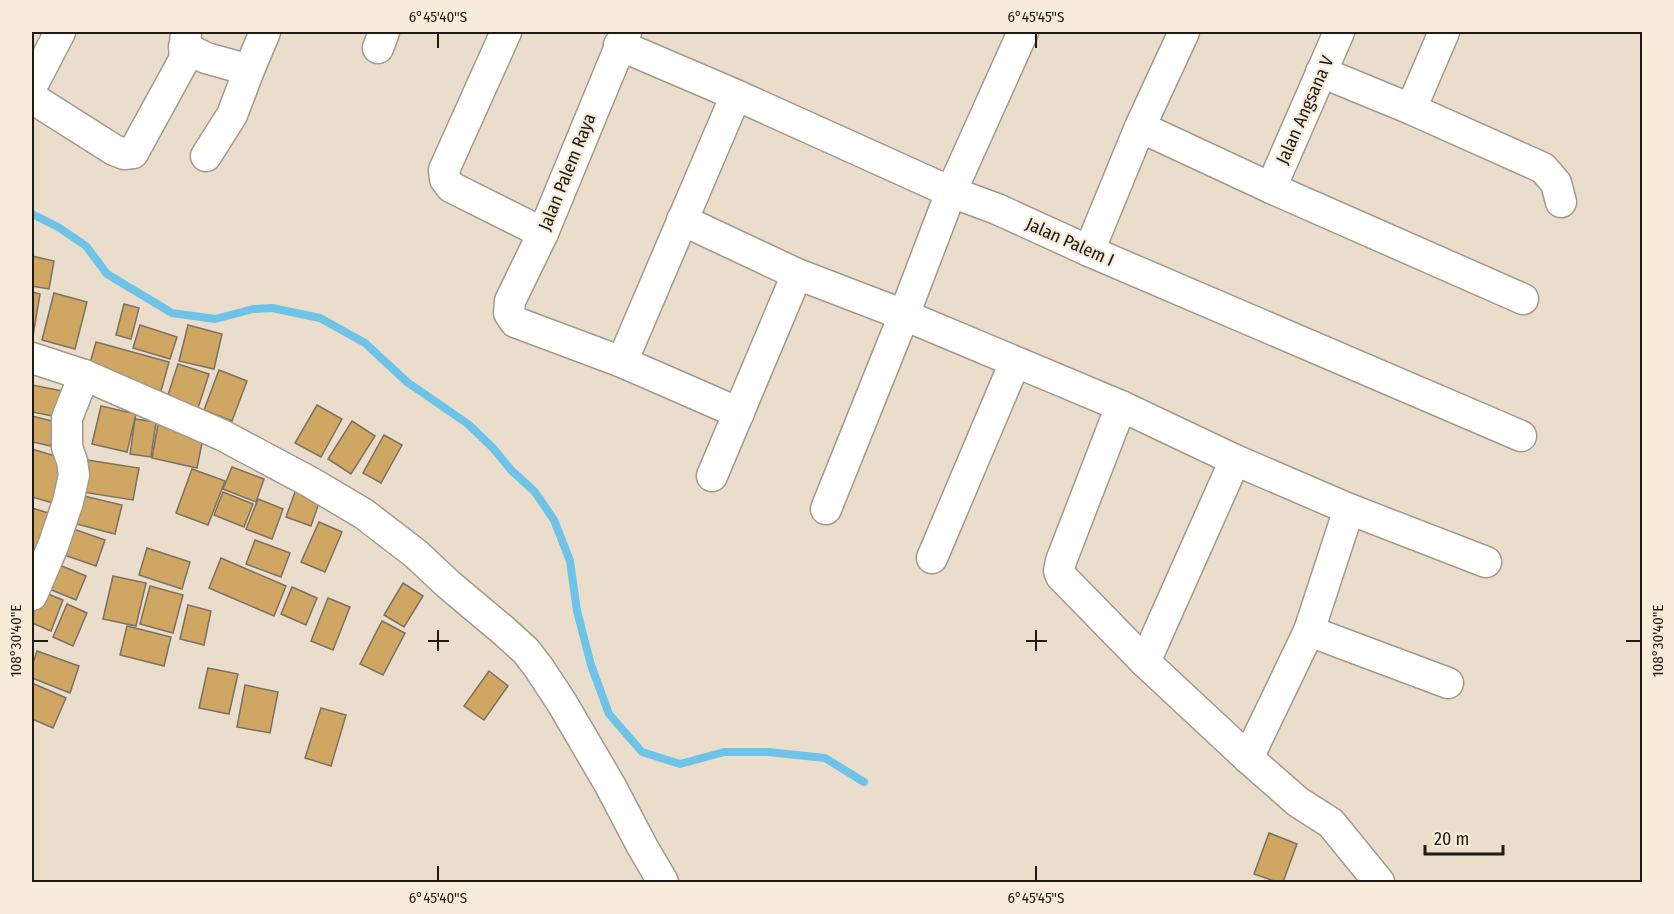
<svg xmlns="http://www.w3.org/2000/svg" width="1674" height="914" font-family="'Fira Sans Condensed',sans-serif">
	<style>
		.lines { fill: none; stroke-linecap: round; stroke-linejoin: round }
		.stream { stroke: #6ec3e8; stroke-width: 8 }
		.building { fill: #d0a663; stroke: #7c7162; stroke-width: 1.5 }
		.minor-casing { stroke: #a59989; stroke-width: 33 }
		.minor { stroke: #fff; stroke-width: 30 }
		.ticks { fill: none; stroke: #1f1a14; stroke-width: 2 }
		.labels { text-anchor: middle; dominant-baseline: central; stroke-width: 4.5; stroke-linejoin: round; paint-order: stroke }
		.street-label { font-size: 18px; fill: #1f1a14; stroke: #f7ebd9 }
		.neatline { fill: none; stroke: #1f1a14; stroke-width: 2 }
		.ticks-label { font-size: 15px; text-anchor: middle; fill: #1f1a14 }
	</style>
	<rect width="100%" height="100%" fill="#eaddcc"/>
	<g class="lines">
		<!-- stream -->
		<polyline class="stream" points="32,214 58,227 86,246 107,274 172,313 215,319 253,309 272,308 320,318 365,343 407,382 468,424 493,448 511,470 535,492 554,520 570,561 577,611 591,665 609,714 642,752 680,764 724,752 768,752 825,758 864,782"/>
	</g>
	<!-- building -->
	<g class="building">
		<polygon points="32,256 54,261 49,289 32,286"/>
		<polygon points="32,292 40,294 33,336 32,336"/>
		<polygon points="54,293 87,302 75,349 42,340"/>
		<polygon points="124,304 139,308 131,339 116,335"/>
		<polygon points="140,325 177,337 170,359 133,348"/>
		<polygon points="188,325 222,334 214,369 179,361"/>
		<polygon points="96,342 169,362 161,391 88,370"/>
		<polygon points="178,364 209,374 198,408 167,398"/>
		<polygon points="219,370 247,381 232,421 204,410"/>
		<polygon points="32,385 63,391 58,417 32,412"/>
		<polygon points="317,405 342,419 321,457 295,443"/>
		<polygon points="101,406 136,414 127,452 92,444"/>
		<polygon points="32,416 56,422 51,446 32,442"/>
		<polygon points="135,419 156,422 151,457 130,454"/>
		<polygon points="352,421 375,436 351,474 328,459"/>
		<polygon points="158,424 204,433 197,468 152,458"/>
		<polygon points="384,435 402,445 381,483 363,473"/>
		<polygon points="32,449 65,459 53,503 32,497"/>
		<polygon points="81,459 139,468 133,500 76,491"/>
		<polygon points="232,467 264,479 256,502 223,489"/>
		<polygon points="192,469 225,481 208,525 176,513"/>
		<polygon points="223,492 253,504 244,527 214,515"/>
		<polygon points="295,492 320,500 311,526 286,517"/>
		<polygon points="71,493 122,505 115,534 65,521"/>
		<polygon points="258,499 283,509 272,539 246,529"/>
		<polygon points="32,508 52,514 40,556 32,553"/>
		<polygon points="319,522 342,532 325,572 301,562"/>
		<polygon points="62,525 105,540 96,566 53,551"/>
		<polygon points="255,540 290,553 281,577 246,564"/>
		<polygon points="147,548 190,562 182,589 139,575"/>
		<polygon points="221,558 286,586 274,616 209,588"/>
		<polygon points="52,562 86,576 76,600 42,586"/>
		<polygon points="113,576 146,583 136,626 103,619"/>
		<polygon points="403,583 423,596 404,627 384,615"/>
		<polygon points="150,586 183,595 173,633 140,624"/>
		<polygon points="292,587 317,598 306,625 281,614"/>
		<polygon points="38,590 63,600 51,631 32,623 32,607"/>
		<polygon points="328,598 350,607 333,650 311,641"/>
		<polygon points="67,604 87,613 73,646 53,637"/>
		<polygon points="188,605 211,611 204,645 180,639"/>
		<polygon points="382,621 405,633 383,675 360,664"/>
		<polygon points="127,626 171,637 164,666 120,655"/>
		<polygon points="37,651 79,666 70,693 32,678 32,666"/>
		<polygon points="208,668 238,674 229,714 199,708"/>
		<polygon points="489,671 508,686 484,720 464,706"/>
		<polygon points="32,683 66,698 53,728 32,719"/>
		<polygon points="245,685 278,692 270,733 237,727"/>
		<polygon points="321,708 346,715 331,766 305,758"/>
		<polygon points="1269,833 1297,844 1283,882 1277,882 1254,874"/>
	</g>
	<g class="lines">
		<!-- minor casing -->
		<g class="minor-casing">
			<g id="minor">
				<polyline points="506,32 444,170 445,179 451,187 543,233"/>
				<polyline points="626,32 543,233 510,301 509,313 515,322 622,362 739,413"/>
				<polyline points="619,45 736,95 951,192 997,209 1089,251 1521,436"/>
				<polyline points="184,47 206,58 249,70 265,32"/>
				<polyline points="378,48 384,32"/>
				<polyline points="1321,72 1411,109 1444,32"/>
				<polyline points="32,86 60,32"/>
				<polyline points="32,98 114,150 124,154 133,153 184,60 186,32"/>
				<polyline points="1411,109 1543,168 1556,183 1561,202"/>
				<polyline points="1140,127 1271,188 1523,299"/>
				<polyline points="206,156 232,115 249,70"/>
				<polyline points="1271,188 1339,32"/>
				<polyline points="682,220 797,274 904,315 1121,406 1235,460 1349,509 1486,562"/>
				<polyline points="1089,251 1140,127 1184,32"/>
				<polyline points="32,358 84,375 222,435 310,482 364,514 416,554 448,584 504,631 526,651 539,668 562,703 610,785 642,846 663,882"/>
				<polyline points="622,362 736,95"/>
				<polyline points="1121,406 1061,561 1059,571 1061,576 1145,662 1248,758 1298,802 1331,823 1379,882"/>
				<polyline points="712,476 797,274"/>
				<polyline points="826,509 904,315 951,192 1023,32"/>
				<polyline points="932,558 1015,362"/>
				<polyline points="32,595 53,546 68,502 74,475 72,461 67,447 67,418 84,375"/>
				<polyline points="1309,631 1448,683"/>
				<polyline points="1145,662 1235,460"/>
				<polyline points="1248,758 1309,631 1349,509"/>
			</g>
		</g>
		<!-- minor -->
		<use href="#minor" class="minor"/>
	</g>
	<!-- ticks -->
	<path class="ticks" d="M438,33V48M1036,33V48M438,630V651M1036,630V651M33,641H48M428,641H449M1026,641H1047M1626,641H1641M438,866V881M1036,866V881"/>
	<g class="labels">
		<!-- street labels -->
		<g class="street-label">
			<text transform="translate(1305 110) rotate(-66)">Jalan Angsana V</text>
			<text transform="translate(567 172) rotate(-68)">Jalan Palem Raya</text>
			<text transform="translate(1070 242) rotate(24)">Jalan Palem I</text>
		</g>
	</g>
	<!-- border -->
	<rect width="1674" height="914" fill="none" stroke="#f7ebd9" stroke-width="66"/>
	<!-- scale -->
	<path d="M1425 845v9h78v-9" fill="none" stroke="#1f1a14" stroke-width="3"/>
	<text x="1434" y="845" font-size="18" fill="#1f1a14" stroke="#f7ebd9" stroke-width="4.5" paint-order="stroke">20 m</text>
	<rect x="33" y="33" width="1608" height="848" class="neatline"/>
	<g class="ticks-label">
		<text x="438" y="22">6°45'40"S</text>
		<text x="1036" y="22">6°45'45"S</text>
		<text transform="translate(1658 641) rotate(-90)" y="5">108°30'40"E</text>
		<text transform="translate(16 641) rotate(-90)" y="5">108°30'40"E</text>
		<text x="438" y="903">6°45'40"S</text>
		<text x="1036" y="903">6°45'45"S</text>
	</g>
</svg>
